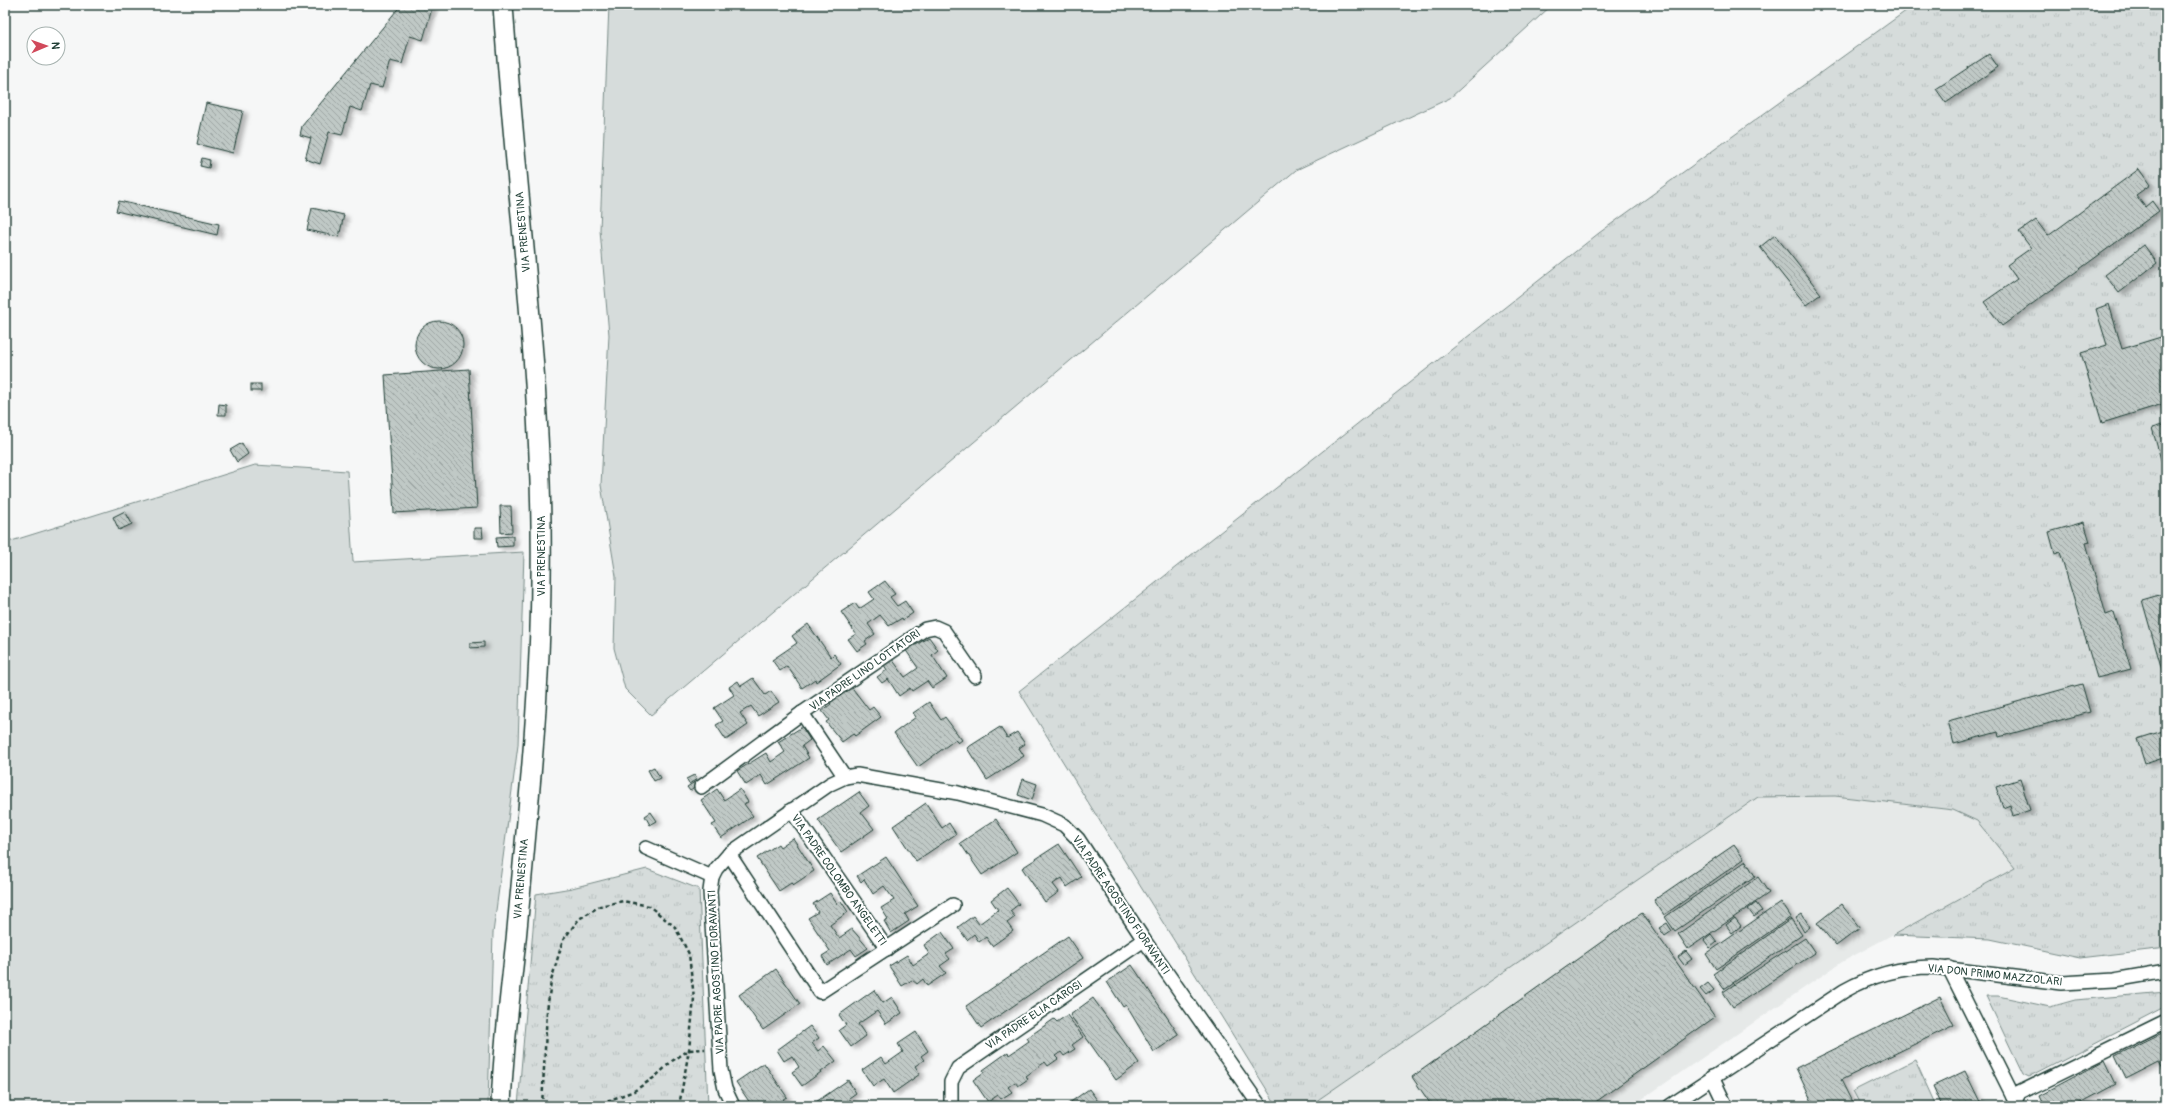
<svg xmlns="http://www.w3.org/2000/svg" width="2171" height="1111" font-family="Pangolin,sans-serif">
	<style>
		.built { fill: #e6e9e8 }
		.green { fill: #d6dcdb; stroke: #7a8c88 }
		.park { fill: url(#park-tufts); stroke: #7a8c88 }
		.building { fill: url(#building-back-hatch); stroke: #1f3d34; filter: url(#shadow) }
		.lines { fill: none; stroke-linecap: round; stroke-linejoin: round }
		.street-casing { stroke: #1f3d34; stroke-width: 16 }
		.secondary-casing { stroke: #1f3d34; stroke-width: 22 }
		.path { stroke: #1f3d34; stroke-width: 2.5; stroke-dasharray: 4 3; stroke-linecap: butt }
		.street { stroke: #fff; stroke-width: 13 }
		.secondary { stroke: #fff; stroke-width: 19 }
		.labels { text-anchor: middle; dominant-baseline: central; stroke-width: 4; stroke-linejoin: round; paint-order: stroke }
		.street-label { font-size: 11px; fill: #1f3d34; stroke: #fff }
	</style>
	<defs>
		<pattern id="park-tufts" width="24" height="20" patternUnits="userSpaceOnUse"><rect width="24" height="20" fill="#d6dcdb"/><path d="M3 7l-1-3M5 7V3M7 7l1-3M15 17l-1-3M17 17v-4M19 17l1-3" fill="none" stroke="#b7bebd"/></pattern>
		<pattern id="building-back-hatch" width="6" height="6" patternUnits="userSpaceOnUse"><rect width="6" height="6" fill="#c0c9c6"/><path d="M-1 5l2 2M0 0l6 6M5-1l2 2" fill="none" stroke="#9ba4a2"/></pattern>
		<filter id="shadow"><feDropShadow dx="4.5" dy="2.5" stdDeviation="2" flood-color="#0004"/></filter>
	</defs>
	<rect width="100%" height="100%" fill="#f6f7f7"/>
	<filter id="ink" filterUnits="userSpaceOnUse"><feTurbulence type="fractalNoise" baseFrequency=".025" numOctaves="2"/><feDisplacementMap in="SourceGraphic" scale="8" xChannelSelector="R" yChannelSelector="G"/><feConvolveMatrix kernelMatrix="1 2 1 2 8 2 1 2 1" color-interpolation-filters="sRGB"/></filter>
	<g filter="url(#ink)">
		<!-- built -->
		<polygon class="built" points="1835,796 1953,810 1977,821 2015,868 1842,962 1632,1106 1309,1106 1758,797"/>
		<!-- green -->
		<g class="green">
			<polygon points="609,5 1552,5 1450,98 1296,170 651,715 625,689 614,648 616,576 601,485 609,335 600,230"/>
			<polygon points="255,465 347,471 353,562 524,552 518,745 493,933 488,1106 5,1106 5,543"/>
		</g>
		<!-- park -->
		<g class="park">
			<polygon points="1914,5 2166,5 2166,948 2080,958 1990,939 1893,935 2015,868 1977,821 1953,810 1835,796 1758,797 1309,1106 1277,1106 1019,691 1599,233"/>
			<polygon points="647,869 699,889 708,1106 518,1106 536,894 572,888"/>
			<polygon points="2166,992 2166,1006 2029,1077 2023,1074 1986,996 1998,996 2050,1007 2075,1000"/>
			<polygon points="1915,1060 1936,1106 1861,1106 1853,1091"/>
		</g>
		<!-- building -->
		<g class="building">
			<polygon points="401,5 433,5 423,40 410,36 402,64 390,61 382,88 370,85 362,111 350,107 342,135 329,132 320,164 305,159 311,138 300,135 302,126"/>
			<polygon points="1989,54 1998,67 1946,103 1936,89"/>
			<polygon points="206,103 243,111 233,153 197,144"/>
			<polygon points="202,158 210,160 209,168 200,166"/>
			<polygon points="2139,169 2150,185 2136,195 2145,207 2152,201 2159,211 2002,326 1984,302 2017,279 2007,265 2031,248 2019,232 2036,220 2048,236"/>
			<polygon points="119,201 219,224 217,235 116,211"/>
			<polygon points="312,208 344,215 339,237 307,230"/>
			<polygon points="1775,235 1821,294 1806,305 1760,247"/>
			<polygon points="2144,245 2157,263 2119,293 2105,275"/>
			<polygon points="2109,304 2122,349 2164,336 2166,343 2166,403 2102,423 2081,353 2107,345 2096,309"/>
			<circle cx="439" cy="345" r="24"/>
			<polygon points="469,369 477,508 394,513 385,375"/>
			<rect x="251" y="384" width="10" height="7"/>
			<polygon points="219,404 226,405 226,415 218,415"/>
			<polygon points="2166,424 2166,477 2152,428"/>
			<polygon points="242,443 248,454 237,462 230,450"/>
			<polygon points="500,506 511,506 512,532 501,533"/>
			<polygon points="125,511 132,524 119,530 113,517"/>
			<polygon points="2084,522 2090,542 2086,543 2106,615 2114,612 2131,669 2097,678 2060,552 2055,554 2049,532"/>
			<polygon points="474,528 482,528 483,538 474,538"/>
			<polygon points="513,536 513,546 497,547 496,537"/>
			<polygon points="885,581 895,594 890,597 897,606 905,601 913,613 903,620 902,618 889,626 880,615 868,624 875,634 865,641 867,644 857,651 848,639 856,634 841,612 855,603 859,609 874,599 869,592"/>
			<polygon points="2166,593 2166,684 2142,600"/>
			<polygon points="808,624 831,657 834,654 841,664 816,682 815,679 802,688 787,666 780,671 772,660 797,643 792,636"/>
			<polygon points="929,637 938,650 932,655 947,678 932,688 927,681 912,691 910,688 899,696 888,679 882,683 877,677 887,670 884,665 892,659 905,677 918,668 905,649 914,643 916,645"/>
			<polygon points="484,642 484,647 470,648 470,643"/>
			<polygon points="753,678 765,695 771,691 779,702 758,716 751,706 740,713 748,725 726,740 716,725 723,721 714,708 734,695 729,687 738,681 741,686"/>
			<polygon points="2082,684 2090,712 1999,737 1998,732 1954,744 1948,721"/>
			<polygon points="850,685 869,710 873,707 881,717 855,736 853,734 842,742 826,722 829,720 822,711 831,704 829,701"/>
			<polygon points="929,702 941,720 945,717 962,740 958,743 955,740 918,767 894,733 916,717 913,713"/>
			<polygon points="802,727 810,740 802,746 809,758 767,785 761,775 746,785 737,771 766,753 771,762 785,752 778,742"/>
			<polygon points="1000,727 1007,738 1017,732 1025,744 1019,748 1024,756 987,780 967,748"/>
			<polygon points="2166,730 2166,757 2145,764 2137,739"/>
			<polygon points="654,767 660,778 654,781 648,770"/>
			<polygon points="694,775 697,779 689,784 686,779"/>
			<polygon points="1023,779 1037,784 1032,800 1018,795"/>
			<polygon points="2020,779 2030,810 2013,816 2010,805 2003,808 1996,787"/>
			<polygon points="696,781 699,785 690,791 687,787"/>
			<polygon points="717,789 724,800 740,789 748,802 744,804 753,816 721,838 712,825 716,823 701,800"/>
			<polygon points="859,792 869,806 861,812 874,829 841,852 818,820"/>
			<polygon points="926,803 942,828 949,823 956,834 916,861 893,826"/>
			<polygon points="651,812 657,821 650,825 645,816"/>
			<polygon points="996,819 1017,852 982,875 960,843"/>
			<polygon points="793,838 814,871 793,885 791,883 779,891 757,858 778,844 780,847"/>
			<polygon points="1059,844 1081,877 1067,887 1062,878 1053,884 1059,892 1045,902 1022,868"/>
			<polygon points="1734,845 1744,859 1664,915 1654,900"/>
			<polygon points="886,857 918,906 905,914 909,921 891,933 884,921 888,919 881,908 894,900 884,886 873,894 864,879 861,882 857,876"/>
			<polygon points="1746,861 1755,876 1675,931 1665,917"/>
			<polygon points="1758,877 1769,893 1688,949 1678,934"/>
			<polygon points="1007,888 1019,904 1010,911 1015,917 1007,923 1013,931 992,946 986,937 979,942 974,934 967,940 958,927 973,916 979,924 998,910 991,900"/>
			<polygon points="830,893 837,904 841,901 848,912 830,925 839,938 852,929 868,948 856,956 851,949 827,965 822,956 830,951 808,918 818,912 813,904"/>
			<polygon points="1781,902 1791,917 1716,969 1706,954"/>
			<polygon points="1756,903 1762,911 1754,917 1748,909"/>
			<polygon points="1841,904 1860,928 1836,946 1817,923"/>
			<polygon points="1642,913 1715,1017 1590,1106 1432,1106 1412,1077"/>
			<polygon points="1802,914 1810,927 1804,932 1796,918"/>
			<polygon points="1735,918 1741,926 1732,933 1726,925"/>
			<polygon points="1791,919 1802,935 1724,989 1713,974"/>
			<polygon points="1667,923 1672,931 1665,936 1659,928"/>
			<polygon points="942,932 954,949 946,954 950,959 940,966 946,973 927,986 923,979 917,984 912,980 902,986 889,966 907,955 913,965 929,954 924,945"/>
			<polygon points="1711,934 1717,942 1710,948 1704,940"/>
			<polygon points="1068,936 1083,958 981,1028 966,1006"/>
			<polygon points="1805,938 1815,953 1733,1007 1723,992"/>
			<polygon points="1686,951 1692,959 1684,965 1678,957"/>
			<polygon points="1132,965 1179,1035 1154,1052 1126,1005 1123,1007 1107,982"/>
			<polygon points="776,969 800,1004 763,1030 739,995"/>
			<polygon points="1708,983 1714,990 1706,996 1700,989"/>
			<polygon points="874,990 883,1003 892,997 902,1013 886,1024 877,1011 858,1024 866,1036 851,1047 839,1030 846,1025 839,1015"/>
			<polygon points="1940,997 1954,1025 1841,1080 1854,1106 1814,1106 1796,1068"/>
			<polygon points="1093,998 1139,1063 1116,1080 1070,1015"/>
			<polygon points="1067,1015 1083,1037 1072,1045 1075,1049 1064,1056 1061,1052 1055,1056 1058,1059 1048,1066 1045,1062 1026,1076 1028,1079 1018,1086 1015,1082 1008,1087 1012,1092 1001,1099 998,1095 988,1102 973,1080 984,1072 983,1070 1008,1052 1009,1055 1029,1041 1027,1038 1054,1019 1057,1022"/>
			<polygon points="810,1026 819,1038 812,1043 818,1051 824,1046 836,1061 802,1086 792,1072 799,1067 792,1056 784,1061 777,1050"/>
			<polygon points="2166,1031 2166,1067 2163,1069 2159,1062 2126,1079 2115,1056"/>
			<polygon points="916,1032 928,1051 921,1056 924,1060 915,1066 920,1074 893,1093 884,1079 873,1086 862,1070 881,1057 886,1064 903,1052 898,1044"/>
			<polygon points="2105,1060 2116,1083 2073,1106 2044,1106 2039,1095"/>
			<polygon points="764,1063 787,1097 783,1099 788,1106 752,1106 736,1082"/>
			<polygon points="1965,1071 1982,1106 1942,1106 1933,1086"/>
			<polygon points="848,1080 856,1093 849,1098 854,1106 815,1106 813,1104"/>
			<polygon points="1089,1089 1100,1104 1103,1102 1105,1106 1065,1106"/>
		</g>
		<g class="lines">
			<!-- street casing -->
			<g class="street-casing">
				<g id="street">
					<polyline points="802,713 845,777"/>
					<polyline points="701,787 802,713 925,629 935,627 944,631 975,676"/>
					<polyline points="791,810 887,949"/>
					<polyline points="646,848 712,877"/>
					<polyline points="729,854 820,992 953,905"/>
					<polyline points="1949,968 2018,1106"/>
					<polyline points="1712,1077 1726,1106"/>
					<polyline points="2013,1096 2166,1021"/>
					<polyline points="733,1106 725,1089 721,1070 710,891 712,877 716,869 729,854 830,784 845,777 857,775 958,793 1042,815 1064,825 1078,839 1144,940 1260,1106"/>
					<polyline points="951,1106 951,1082 958,1068 1144,940"/>
					<path d="M1670,1106L1844,991C1872,975 1901,967 1933,967L2062,983L2114,980L2166,971"/>
				</g>
			</g>
			<!-- secondary casing -->
			<g class="secondary-casing">
				<path id="secondary" d="M501,1106C503,1051 510,995 516,940C527,820 540,701 541,581C544,388 516,197 503,5"/>
			</g>
			<!-- path -->
			<g class="path">
				<polyline points="542,1106 547,1011 551,981 563,940 579,919 600,906 623,901 649,906 675,927 689,954 694,998 689,1050 679,1106"/>
				<polyline points="594,1106 634,1091 655,1077 672,1061 689,1050 705,1049"/>
			</g>
			<!-- street -->
			<use href="#street" class="street"/>
			<!-- secondary -->
			<use href="#secondary" class="secondary"/>
		</g>
	</g>
	<g class="labels">
		<!-- street labels -->
		<g class="street-label">
			<text transform="translate(523 232) rotate(-95)">VIA PRENESTINA</text>
			<text transform="translate(541 556) rotate(-90)">VIA PRENESTINA</text>
			<text transform="translate(865 670) rotate(-35)">VIA PADRE LINO LOTTATORI</text>
			<text transform="translate(521 879) rotate(-85)">VIA PRENESTINA</text>
			<text transform="translate(839 880) rotate(55)">VIA PADRE COLOMBO ANGELETTI</text>
			<text transform="translate(1121 905) rotate(56)">VIA PADRE AGOSTINO FIORAVANTI</text>
			<text transform="translate(716 972) rotate(-93)">VIA PADRE AGOSTINO FIORAVANTI</text>
			<text transform="translate(1995 975) rotate(6)">VIA DON PRIMO MAZZOLARI</text>
			<text transform="translate(1034 1015) rotate(-34)">VIA PADRE ELIA CAROSI</text>
		</g>
	</g>
	<!-- margin -->
	<rect width="2171" height="1111" fill="none" stroke="#fff" stroke-width="20"/>
	<rect x="10" y="10" width="2151" height="1091" fill="none" stroke="#1f3d34" stroke-width="1.5" filter="url(#ink)"/>
	<!-- north arrow -->
	<g transform="translate(46 46) rotate(88)"><circle r="19" fill="#ffffff" stroke="#a5b1ae"/>
	<path d="M0-3L7 15L0 10L-7 15Z" fill="#d1495b"/>
	<text y="-6" font-size="11" font-weight="bold" text-anchor="middle" fill="#1f3d34">N</text>
	</g>
</svg>
